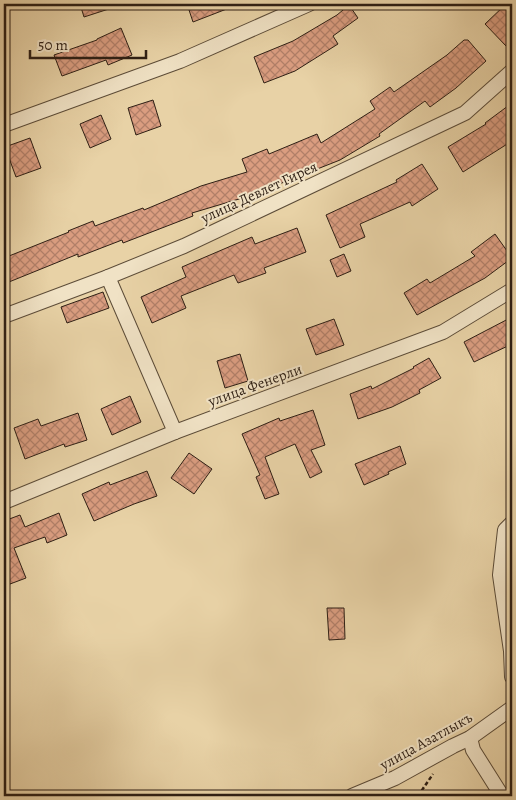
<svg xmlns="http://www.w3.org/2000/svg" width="516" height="800" font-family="Alegreya,serif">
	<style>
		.building { fill: url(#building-cross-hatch); stroke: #2e1f14 }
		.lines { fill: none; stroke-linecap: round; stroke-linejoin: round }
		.street-casing { stroke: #5c4c38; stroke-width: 16 }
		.path { stroke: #2e1f14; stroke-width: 2.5; stroke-dasharray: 4 2.5; stroke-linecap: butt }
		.street { stroke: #f0e2c5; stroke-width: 14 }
		.labels { text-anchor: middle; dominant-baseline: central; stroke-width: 4; stroke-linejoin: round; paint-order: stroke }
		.street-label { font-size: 15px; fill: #2e1f14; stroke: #f0e2c5 }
	</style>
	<defs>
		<pattern id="building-cross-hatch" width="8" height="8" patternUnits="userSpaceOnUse" patternTransform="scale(1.25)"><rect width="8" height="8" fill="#da9d80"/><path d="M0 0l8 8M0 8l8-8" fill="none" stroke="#b17f68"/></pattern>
	</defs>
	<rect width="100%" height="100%" fill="#e8d2a6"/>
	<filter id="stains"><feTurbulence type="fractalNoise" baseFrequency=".004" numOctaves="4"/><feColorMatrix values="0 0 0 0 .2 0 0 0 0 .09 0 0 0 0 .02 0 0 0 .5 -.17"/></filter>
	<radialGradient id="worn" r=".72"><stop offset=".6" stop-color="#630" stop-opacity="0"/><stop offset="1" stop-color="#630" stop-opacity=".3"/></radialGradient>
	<!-- building -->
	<g class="building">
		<polygon points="80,4 118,4 118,6 84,17"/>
		<polygon points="187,4 237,4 237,5 193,22"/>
		<polygon points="506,4 512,4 512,39 506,46 485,24"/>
		<polygon points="349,5 358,18 333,36 338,44 295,71 264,83 254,57 293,41 337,15"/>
		<polygon points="121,28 132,55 108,65 106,60 62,76 54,55 97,40 97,39"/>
		<polygon points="464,40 468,40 486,61 456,88 430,107 425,101 379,134 380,136 340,160 249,196 192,213 193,216 123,243 122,240 78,257 78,254 4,284 4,258 69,232 68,231 93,221 95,226 143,208 144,210 201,186 247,172 242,159 267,149 269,154 317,134 321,143 375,109 370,101 390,87 394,92 447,55"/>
		<polygon points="153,100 161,126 136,135 128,108"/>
		<polygon points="512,103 512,141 463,172 448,147 486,124 485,123"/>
		<polygon points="101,115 111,139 90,148 80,124"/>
		<polygon points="30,138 41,168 16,177 5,147"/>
		<polygon points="422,164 438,189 412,206 410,202 360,224 365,237 340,248 326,215 397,182 396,180"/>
		<polygon points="297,228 306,252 264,268 266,273 238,283 234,275 181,296 186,308 152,323 141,297 186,277 182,267 252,237 255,244"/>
		<polygon points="495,234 512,258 485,278 417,315 404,293 427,279 430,283 475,256 471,252"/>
		<polygon points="344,254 351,271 337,277 330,260"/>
		<polygon points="103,292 109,308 67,323 61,307"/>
		<polygon points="512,317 512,344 474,362 464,342"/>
		<polygon points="334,319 344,345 316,355 306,329"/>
		<polygon points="240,354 248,381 225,388 217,361"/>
		<polygon points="429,358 441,378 419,390 420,393 392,407 358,419 350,394 371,386 372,389 414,368 413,367"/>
		<polygon points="130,396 141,422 112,435 101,409"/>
		<polygon points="313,410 325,445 311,450 322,472 310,478 295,444 265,457 279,494 265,499 256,477 260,475 242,434 279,418 280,421"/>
		<polygon points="78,413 87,440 65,447 64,444 25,459 14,428 38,419 41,426"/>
		<polygon points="400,446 406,464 388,472 389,474 364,485 355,464"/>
		<polygon points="189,453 212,469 194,494 171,478"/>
		<polygon points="147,471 157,496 134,504 94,521 82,494 109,482 110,485"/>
		<polygon points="59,513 67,535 47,543 45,537 14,548 26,578 10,584 4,567 4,521 20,515 25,527"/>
		<polygon points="327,608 344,608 345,639 329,640"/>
	</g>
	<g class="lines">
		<!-- street casing -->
		<g class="street-casing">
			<g id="street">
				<polyline points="4,125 180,61 309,4"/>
				<polyline points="108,277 175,432"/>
				<polyline points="4,316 108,277 184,246 465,113 512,71"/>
				<polyline points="4,502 175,432 443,332 512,290"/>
				<polyline points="512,523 505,530 500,575 511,651 512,677"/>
				<polyline points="470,738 473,750 502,796"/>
				<polyline points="352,796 395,778 453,746 470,738 512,708"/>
			</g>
		</g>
		<!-- path -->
		<polyline class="path" points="418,796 433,774"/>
		<!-- street -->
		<use href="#street" class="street"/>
	</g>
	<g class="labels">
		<!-- street labels -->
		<g class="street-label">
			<text transform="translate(259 192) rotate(-25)">улица Девлет Гирея</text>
			<text transform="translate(255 385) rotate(-20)">улица Фенерли</text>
			<text transform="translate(426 741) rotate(-29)">улица Азатлыкъ</text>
		</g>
	</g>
	<!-- margin -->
	<rect width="516" height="800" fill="none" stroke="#e8d2a6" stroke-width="20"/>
	<rect x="5" y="5" width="506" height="790" fill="none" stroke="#2e1f14" stroke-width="2.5"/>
	<rect x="10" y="10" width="496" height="780" fill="none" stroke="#2e1f14"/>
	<!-- scale -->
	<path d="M30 50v8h116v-8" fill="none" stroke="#2e1f14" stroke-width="2.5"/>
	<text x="38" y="50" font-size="15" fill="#2e1f14" stroke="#f0e2c5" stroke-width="4" paint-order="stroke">50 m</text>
	<rect width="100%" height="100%" filter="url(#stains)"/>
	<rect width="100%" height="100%" fill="url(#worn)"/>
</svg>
